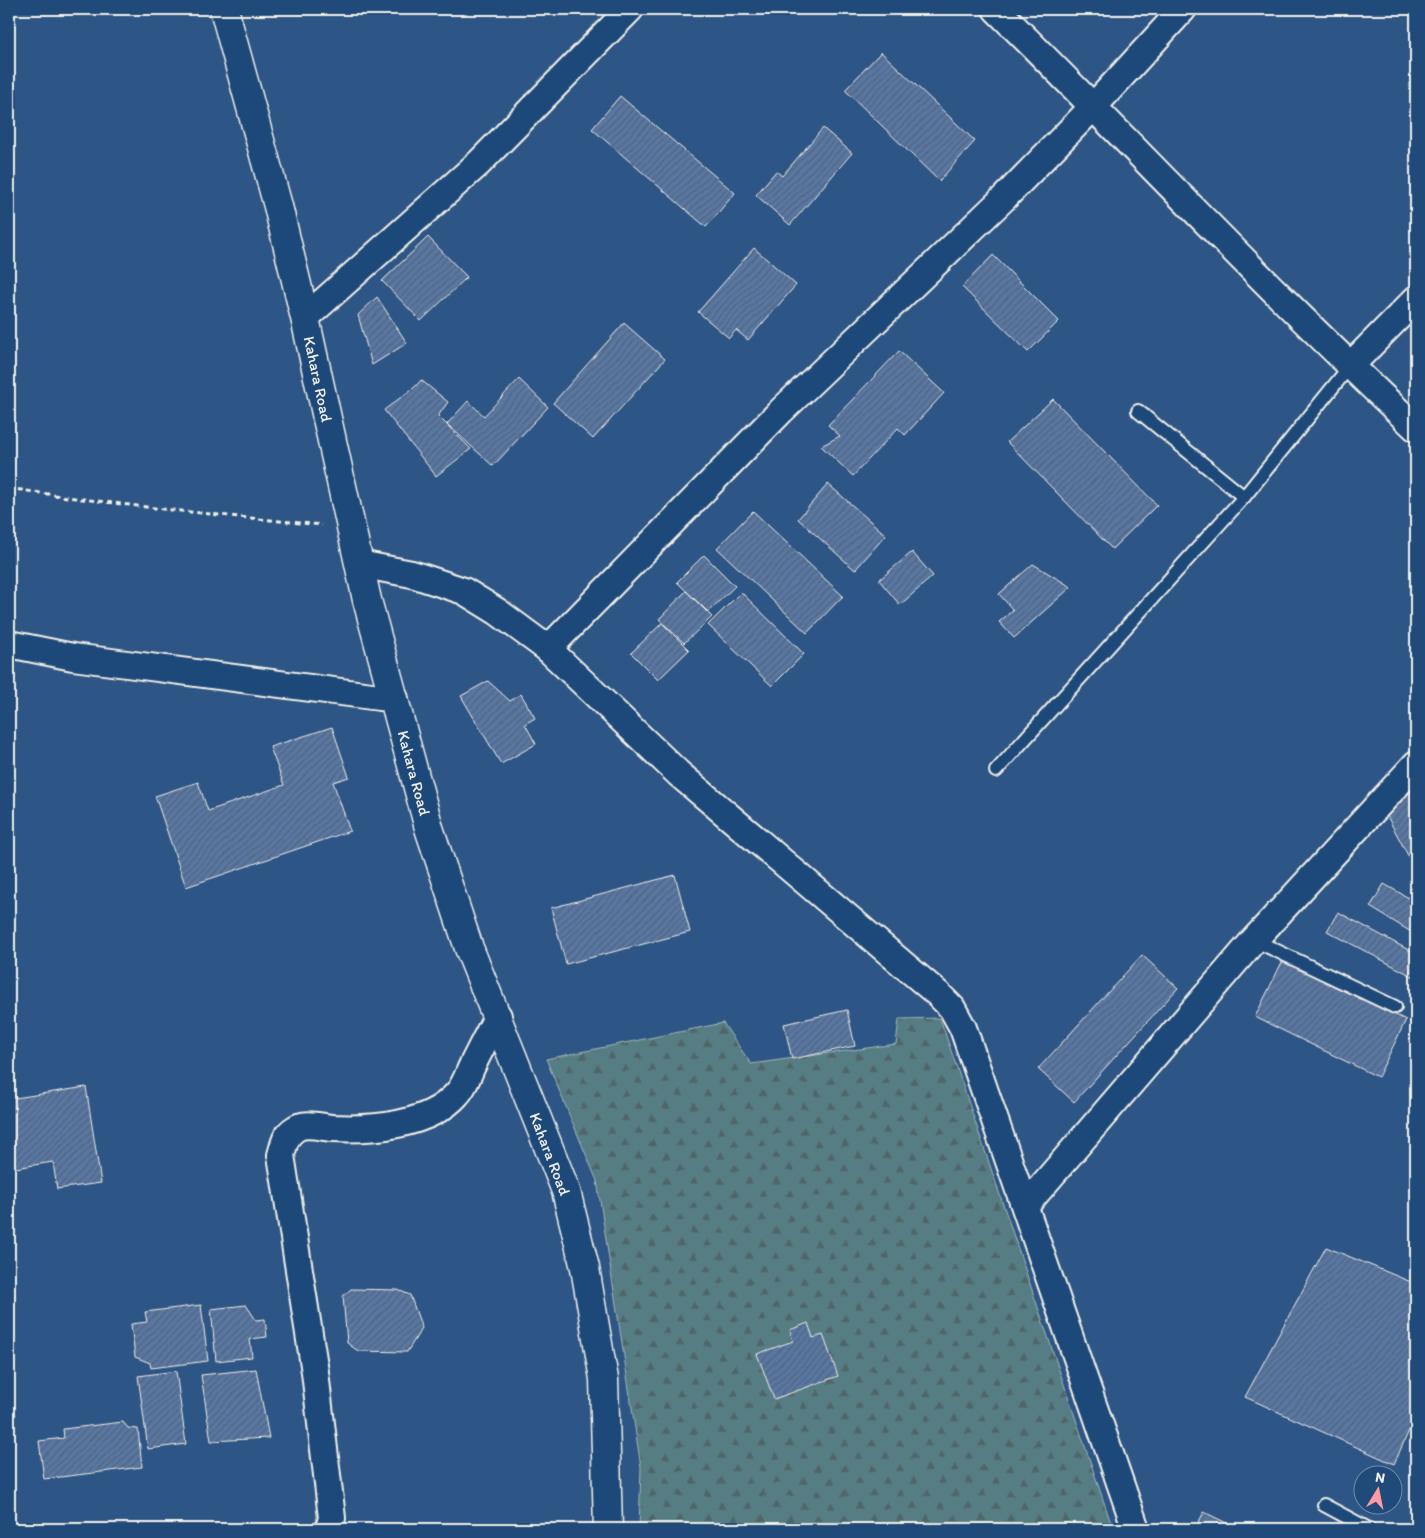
<svg xmlns="http://www.w3.org/2000/svg" width="1425" height="1538" font-family="Itim,sans-serif">
	<style>
		.forest { fill: url(#forest-firs); stroke: #a5b7b6 }
		.building { fill: url(#building-hatch); stroke: #f4f1e8 }
		.lines { fill: none; stroke-linecap: round; stroke-linejoin: round }
		.lane-casing { stroke: #f4f1e8; stroke-width: 16 }
		.street-casing { stroke: #f4f1e8; stroke-width: 30 }
		.secondary-casing { stroke: #f4f1e8; stroke-width: 31 }
		.path { stroke: #f4f1e8; stroke-width: 3; stroke-dasharray: 5 4; stroke-linecap: butt }
		.lane { stroke: #1f4a7a; stroke-width: 12 }
		.street { stroke: #1f4a7a; stroke-width: 26 }
		.secondary { stroke: #1f4a7a; stroke-width: 28 }
		.labels { text-anchor: middle; dominant-baseline: central; stroke-width: 4; stroke-linejoin: round; paint-order: stroke }
		.street-label { font-size: 16px; fill: #f4f1e8; stroke: #1f4a7a }
	</style>
	<defs>
		<pattern id="forest-firs" width="22" height="20" patternUnits="userSpaceOnUse" patternTransform="scale(1.25)"><rect width="22" height="20" fill="#567d84"/><path d="M5 1l3.5 6h-7zM16 11l3.5 6h-7z" fill="#506568"/></pattern>
		<pattern id="building-hatch" width="6" height="6" patternUnits="userSpaceOnUse" patternTransform="scale(1.25)"><rect width="6" height="6" fill="#5977a3"/><path d="M-1 1l2-2M0 6l6-6M5 7l2-2" fill="none" stroke="#526279"/></pattern>
	</defs>
	<rect width="100%" height="100%" fill="#2d5585"/>
	<filter id="ink" filterUnits="userSpaceOnUse"><feTurbulence type="fractalNoise" baseFrequency=".02" numOctaves="2"/><feDisplacementMap in="SourceGraphic" scale="10" xChannelSelector="R" yChannelSelector="G"/><feConvolveMatrix kernelMatrix="1 2 1 2 8 2 1 2 1" color-interpolation-filters="sRGB"/></filter>
	<g filter="url(#ink)">
		<!-- forest -->
		<polygon class="forest" points="940,1018 1113,1529 639,1529 641,1467 597,1181 546,1059 723,1023 751,1064 896,1044 899,1019"/>
		<!-- building -->
		<g class="building">
			<polygon points="881,52 975,141 939,181 845,90"/>
			<polygon points="620,96 735,193 706,227 592,129"/>
			<polygon points="823,128 852,153 790,225 756,195 776,171 782,176"/>
			<polygon points="428,237 467,277 421,321 382,281"/>
			<polygon points="754,248 796,285 748,340 736,330 729,338 698,312"/>
			<polygon points="993,255 1059,321 1028,352 962,287"/>
			<polygon points="377,297 407,343 372,365 358,315"/>
			<polygon points="624,323 665,359 593,439 553,403"/>
			<polygon points="899,351 944,393 905,435 898,428 853,476 821,446 840,436 828,425"/>
			<polygon points="519,379 548,407 493,466 447,424 468,401 484,416"/>
			<polygon points="421,380 448,402 438,416 471,449 436,476 384,410 416,386"/>
			<polygon points="1053,399 1157,505 1112,549 1007,442"/>
			<polygon points="828,484 886,535 855,570 798,519"/>
			<polygon points="753,511 843,596 807,633 717,548"/>
			<polygon points="912,552 933,576 900,605 879,580"/>
			<polygon points="704,555 735,586 708,612 677,582"/>
			<polygon points="1033,564 1071,587 1014,638 999,622 1013,610 999,594"/>
			<polygon points="686,591 712,617 684,643 659,619"/>
			<polygon points="741,592 804,654 772,686 708,625"/>
			<polygon points="662,623 689,650 658,680 631,653"/>
			<polygon points="488,681 510,701 521,694 535,718 525,724 536,744 501,764 461,696"/>
			<polygon points="332,727 349,777 333,782 350,831 186,887 155,796 198,782 208,811 284,785 270,747"/>
			<polygon points="1416,784 1416,856 1411,861 1387,816"/>
			<polygon points="675,875 690,932 566,964 551,908"/>
			<polygon points="1384,884 1416,902 1416,935 1370,907"/>
			<polygon points="1338,912 1416,954 1416,978 1327,931"/>
			<polygon points="1142,955 1178,988 1074,1102 1038,1069"/>
			<polygon points="1283,960 1406,1020 1378,1077 1255,1017"/>
			<polygon points="847,1010 855,1046 792,1059 784,1024"/>
			<polygon points="86,1087 101,1183 57,1189 53,1162 9,1169 9,1099"/>
			<polygon points="1326,1247 1416,1284 1416,1415 1394,1464 1245,1397"/>
			<polygon points="351,1289 398,1290 410,1295 422,1328 407,1352 358,1351 347,1343 343,1296"/>
			<polygon points="201,1305 208,1361 151,1368 150,1363 135,1357 131,1324 147,1322 145,1312"/>
			<polygon points="246,1305 256,1320 265,1319 267,1337 250,1339 252,1357 216,1361 211,1309"/>
			<polygon points="808,1323 813,1338 823,1335 838,1376 774,1399 757,1354 793,1341 790,1330"/>
			<polygon points="256,1369 269,1438 211,1441 201,1375"/>
			<polygon points="176,1371 186,1444 148,1449 138,1376"/>
			<polygon points="123,1422 128,1428 138,1429 142,1467 44,1479 39,1441 64,1438 63,1429"/>
			<polygon points="1204,1512 1239,1529 1195,1529"/>
		</g>
		<g class="lines">
			<!-- lane casing -->
			<g class="lane-casing">
				<g id="lane">
					<polyline points="1138,411 1244,497"/>
					<polyline points="996,771 1244,497 1350,366"/>
					<polyline points="1254,940 1395,1007"/>
					<polyline points="1324,1505 1369,1529"/>
				</g>
			</g>
			<!-- street casing -->
			<g class="street-casing">
				<g id="street">
					<path d="M996,9C1136,148 1271,293 1416,428"/>
					<polyline points="305,318 479,163 630,9"/>
					<polyline points="1350,366 1416,299"/>
					<polyline points="359,564 412,574 464,591 498,612 548,649 679,774 938,994 952,1008 963,1028 1136,1529"/>
					<polyline points="9,644 73,657 395,699"/>
					<polyline points="548,649 781,411 1005,197 1094,106 1183,9"/>
					<polyline points="1025,1206 1254,940 1416,764"/>
					<path d="M329,1529L332,1518L315,1372L281,1155C284,1145 285,1135 295,1129C304,1122 321,1127 332,1128C371,1130 429,1126 457,1094C465,1086 468,1074 473,1064C481,1048 489,1032 498,1016"/>
				</g>
			</g>
			<!-- secondary casing -->
			<g class="secondary-casing">
				<polyline id="secondary" points="224,9 278,206 305,318 367,600 429,828 469,948 566,1191 585,1268 604,1379 608,1529"/>
			</g>
			<!-- path -->
			<path class="path" d="M9,488C112,505 217,515 322,525"/>
			<!-- lane -->
			<use href="#lane" class="lane"/>
			<!-- street -->
			<use href="#street" class="street"/>
			<!-- secondary -->
			<use href="#secondary" class="secondary"/>
		</g>
	</g>
	<g class="labels">
		<!-- street labels -->
		<g class="street-label">
			<text transform="translate(318 379) rotate(78)">Kahara Road</text>
			<text transform="translate(414 773) rotate(75)">Kahara Road</text>
			<text transform="translate(550 1154) rotate(69)">Kahara Road</text>
		</g>
	</g>
	<!-- margin -->
	<rect width="1425" height="1538" fill="none" stroke="#1f4a7a" stroke-width="30"/>
	<rect x="15" y="15" width="1395" height="1508" fill="none" stroke="#f4f1e8" stroke-width="2" filter="url(#ink)"/>
	<!-- north arrow -->
	<g transform="translate(1378 1490) rotate(10)"><circle r="24" fill="#1f4a7a" stroke="#748da6"/>
	<path d="M0-4L9 19L0 12L-9 19Z" fill="#ff9aa2"/>
	<text y="-8" font-size="14" font-weight="bold" text-anchor="middle" fill="#f4f1e8">N</text>
	</g>
</svg>
